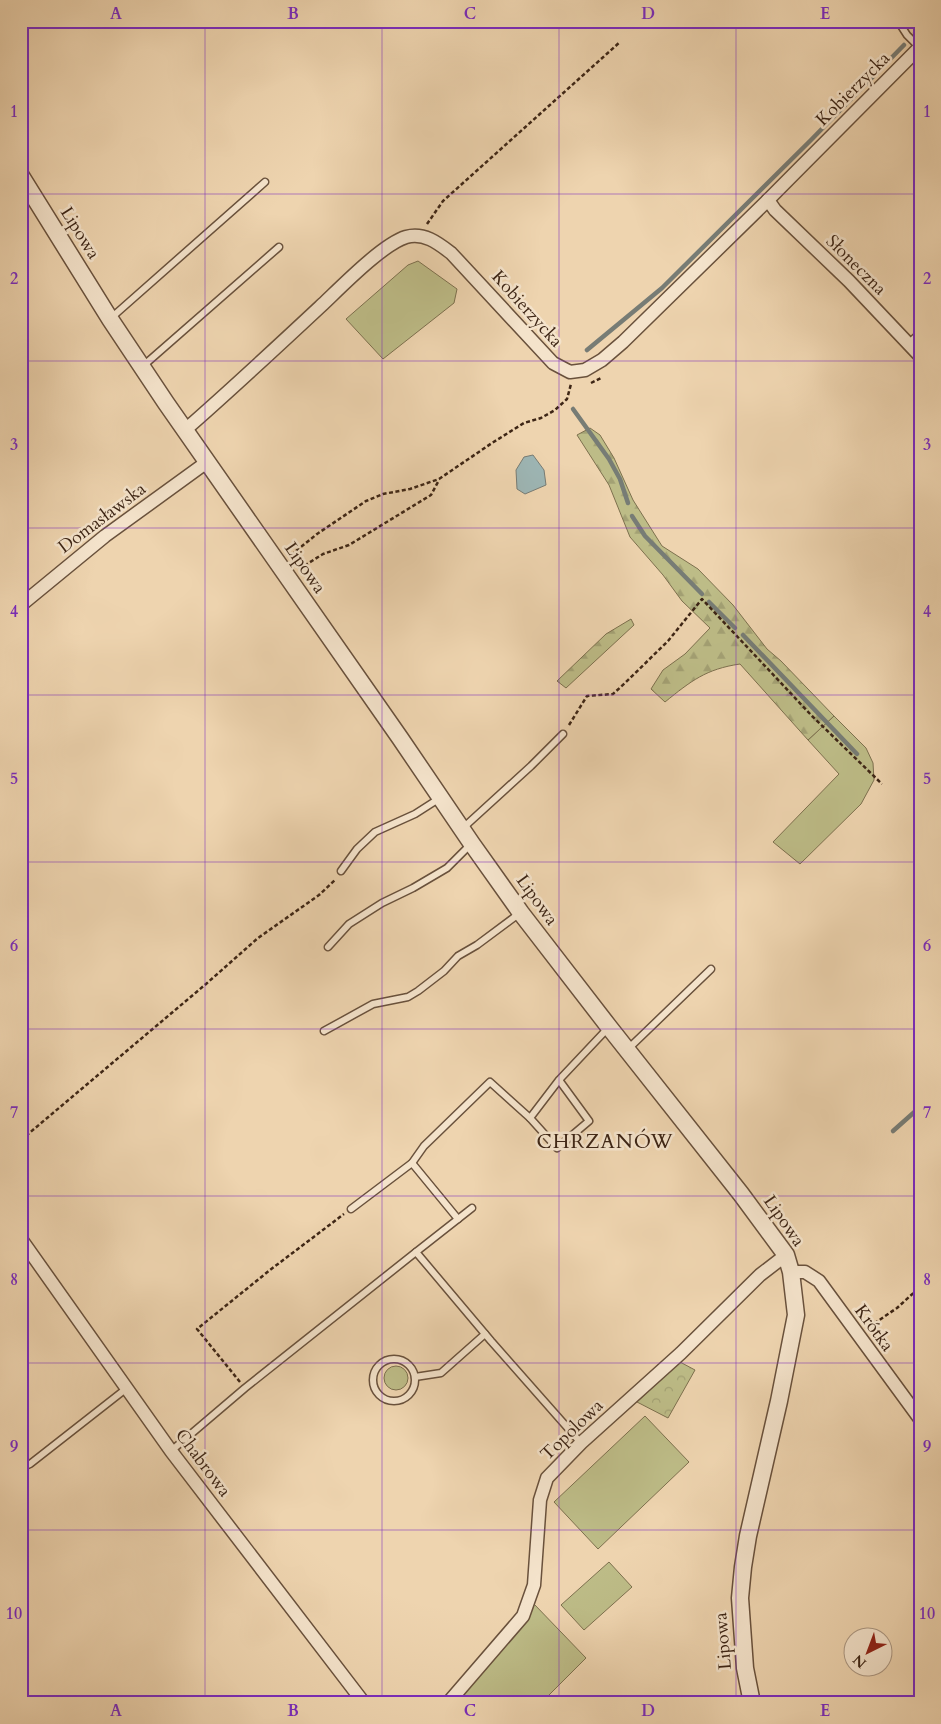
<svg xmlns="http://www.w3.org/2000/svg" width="941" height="1724" font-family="Cardo,serif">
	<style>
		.green { fill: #bdbc87; stroke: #7d704e }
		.forest { fill: url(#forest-firs); stroke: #7d704e }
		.park { fill: url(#park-crowns); stroke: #7d704e }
		.water { fill: #9db6b5; stroke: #777c75 }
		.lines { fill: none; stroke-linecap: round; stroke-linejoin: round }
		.stream { stroke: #777c75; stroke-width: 4.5 }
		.service-casing { stroke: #69513c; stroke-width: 9 }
		.minor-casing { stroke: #69513c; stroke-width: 15 }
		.tertiary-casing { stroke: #69513c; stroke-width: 19 }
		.path { stroke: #3d2515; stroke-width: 2.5; stroke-dasharray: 4 2.5; stroke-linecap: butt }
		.service { stroke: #f4e3cb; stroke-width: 6 }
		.minor { stroke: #f4e3cb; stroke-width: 12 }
		.tertiary { stroke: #f4e3cb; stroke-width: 16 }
		.grid { fill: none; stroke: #7b2cbf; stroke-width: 1; stroke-opacity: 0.55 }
		.labels { text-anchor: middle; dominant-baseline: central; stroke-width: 5; stroke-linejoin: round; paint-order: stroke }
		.street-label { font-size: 18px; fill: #3d2515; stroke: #f4e3cb }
		.quarter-label { font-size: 20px; letter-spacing: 1px; fill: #3d2515; stroke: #f4e3cb }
		.neatline { fill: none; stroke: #7b2cbf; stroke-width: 2 }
		.grid-label { font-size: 16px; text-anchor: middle; font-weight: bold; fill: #7b2cbf }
	</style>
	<defs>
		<pattern id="forest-firs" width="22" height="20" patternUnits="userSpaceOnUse" patternTransform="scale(1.25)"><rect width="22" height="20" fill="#bdbc87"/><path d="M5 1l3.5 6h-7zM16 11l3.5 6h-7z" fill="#a3a174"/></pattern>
		<pattern id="park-crowns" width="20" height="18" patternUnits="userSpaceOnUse" patternTransform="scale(1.25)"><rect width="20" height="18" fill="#bdbc87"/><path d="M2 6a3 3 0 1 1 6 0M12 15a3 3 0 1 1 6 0" fill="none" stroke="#a3a174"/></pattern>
	</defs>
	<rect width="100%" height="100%" fill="#eed4af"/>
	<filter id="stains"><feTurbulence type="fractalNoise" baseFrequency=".004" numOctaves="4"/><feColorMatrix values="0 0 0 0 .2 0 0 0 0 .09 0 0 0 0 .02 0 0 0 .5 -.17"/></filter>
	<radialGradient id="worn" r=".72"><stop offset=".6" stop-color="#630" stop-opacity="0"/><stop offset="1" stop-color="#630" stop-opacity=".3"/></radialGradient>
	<!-- green -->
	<g class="green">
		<polygon points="418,261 457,289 454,303 383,359 346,319 408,265"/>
		<polygon points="834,716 866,748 873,763 874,780 861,804 800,864 773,842 839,774 808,740"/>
		<circle cx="396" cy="1378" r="12"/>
		<polygon points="645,1416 689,1462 598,1549 554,1502"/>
		<polygon points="609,1562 632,1587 584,1630 561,1605"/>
		<polygon points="534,1604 586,1658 541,1703 455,1703 522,1624"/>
	</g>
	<!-- forest -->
	<g class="forest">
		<path d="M590,428L600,435L614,458L633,500L662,546L698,569L733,605L767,649L781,661L834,716L808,740L740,664C706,669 691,681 665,702L651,689L663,670L685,654L710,628L682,601L663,575L630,537L609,485L577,435Z"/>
		<polygon points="631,619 634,625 566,688 557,681 606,634"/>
	</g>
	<!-- park -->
	<polygon class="park" points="680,1362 695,1370 668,1418 637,1402"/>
	<!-- water -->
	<polygon class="water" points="533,455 544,470 546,485 525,494 517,489 516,470 524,457"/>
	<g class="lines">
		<!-- stream -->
		<g class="stream">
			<polyline points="915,33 920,28"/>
			<polyline points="587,350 662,288 811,140 904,45"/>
			<polyline points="573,409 609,459 620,479 628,503"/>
			<polyline points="632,516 645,536 702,594"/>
			<polyline points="709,602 735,628"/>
			<polyline points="743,635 857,754"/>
			<polyline points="893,1131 920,1107"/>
		</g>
		<!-- service casing -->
		<g class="service-casing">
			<g id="service">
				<polyline points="898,21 907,35 919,47"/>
				<polyline points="111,318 265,182"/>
				<polyline points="908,344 920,333"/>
				<polyline points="143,366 279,247"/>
				<polyline points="463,828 531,766 563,734"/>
				<polyline points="341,871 357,849 375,832 415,814 440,798"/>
				<polyline points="328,947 349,924 382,903 413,888 447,868 471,844"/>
				<polyline points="324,1031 373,1004 408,997 418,991 444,971 458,956 477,945 520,913"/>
				<polyline points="628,1049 711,969"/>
				<polyline points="559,1080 589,1121 557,1148 530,1118 559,1080 609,1027"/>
				<polyline points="412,1163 424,1146 490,1082 530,1118"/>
				<polyline points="351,1209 412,1163 458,1219"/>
				<polyline points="416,1252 472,1208"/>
				<circle cx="394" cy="1380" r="21"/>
				<polyline points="415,1377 441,1373 485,1334"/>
				<polyline points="171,1451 245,1388 416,1252 491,1341 581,1443"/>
				<polyline points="21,1468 30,1464 127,1388"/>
			</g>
		</g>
		<!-- minor casing -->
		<g class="minor-casing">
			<g id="minor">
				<polyline points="768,200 775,210 849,281 920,356"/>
				<path d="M185,430C232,389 278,346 323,304C342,286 383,244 406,237C424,232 438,243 451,253L553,363L570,372L585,370L602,360L623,342L768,200L920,47"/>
				<polyline points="21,605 105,536 207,462"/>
				<polyline points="21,1239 171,1451 364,1703"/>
				<polyline points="791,1272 805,1272 819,1281 920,1419"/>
				<polyline points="448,1703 523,1616 534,1585 540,1500 547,1478 581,1443 681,1353 760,1275 786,1255"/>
			</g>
		</g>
		<!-- tertiary casing -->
		<g class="tertiary-casing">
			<polyline id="tertiary" points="21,176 110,319 166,403 400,738 472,844 521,913 609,1027 741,1194 786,1255 791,1272 796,1315 779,1401 748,1536 743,1567 740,1598 745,1668 752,1703"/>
		</g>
		<!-- path -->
		<g class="path">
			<polyline points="427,224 443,201 620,42"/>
			<polyline points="591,383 601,378"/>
			<polyline points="291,555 317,534 366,501 383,494 410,489 439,479 492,443 524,423 541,418 555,410 567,399 571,384"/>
			<polyline points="299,569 323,554 349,545 431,495 439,480"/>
			<polyline points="569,725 587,696 613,694 625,683 668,641 702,599 812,716 882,784"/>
			<polyline points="21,1140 206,984 258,938 319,895 335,880"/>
			<polyline points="869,1327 897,1308 920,1287"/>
			<polyline points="240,1382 197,1329 270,1270 344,1214"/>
		</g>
		<!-- service -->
		<use href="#service" class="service"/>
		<!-- minor -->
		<use href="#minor" class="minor"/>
		<!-- tertiary -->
		<use href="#tertiary" class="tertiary"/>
	</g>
	<!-- grid -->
	<path class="grid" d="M205,21V1703M382,21V1703M559,21V1703M736,21V1703M21,194H920M21,361H920M21,528H920M21,695H920M21,862H920M21,1029H920M21,1196H920M21,1363H920M21,1530H920"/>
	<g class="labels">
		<!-- street labels -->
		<g class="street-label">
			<text transform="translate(853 89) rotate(-45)">Kobierzycka</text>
			<text transform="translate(80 233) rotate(58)">Lipowa</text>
			<text transform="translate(856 265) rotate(45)">Słoneczna</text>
			<text transform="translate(527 309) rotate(48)">Kobierzycka</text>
			<text transform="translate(102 518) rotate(-37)">Domasławska</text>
			<text transform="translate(305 568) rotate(55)">Lipowa</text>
			<text transform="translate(537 900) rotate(54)">Lipowa</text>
			<text transform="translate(784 1221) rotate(55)">Lipowa</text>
			<text transform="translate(874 1328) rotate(54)">Krótka</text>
			<text transform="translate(572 1430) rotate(-44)">Topolowa</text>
			<text transform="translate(203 1463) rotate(53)">Chabrowa</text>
			<text transform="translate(723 1641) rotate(-95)">Lipowa</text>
		</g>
		<!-- quarter labels -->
		<g class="quarter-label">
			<text x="605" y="1141">CHRZANÓW</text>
		</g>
	</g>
	<!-- margin -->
	<rect width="941" height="1724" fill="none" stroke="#eed4af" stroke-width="55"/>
	<!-- north arrow -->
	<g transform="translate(868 1652) rotate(222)"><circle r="24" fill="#f4e3cb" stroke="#ab9782"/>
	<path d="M0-4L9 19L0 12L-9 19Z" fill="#8f2418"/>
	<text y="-8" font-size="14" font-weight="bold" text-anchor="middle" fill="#3d2515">N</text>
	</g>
	<rect x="28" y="28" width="886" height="1668" class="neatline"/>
	<g class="grid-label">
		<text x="116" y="19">A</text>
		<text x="293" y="19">B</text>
		<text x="470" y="19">C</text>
		<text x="648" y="19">D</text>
		<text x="825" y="19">E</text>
		<text x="14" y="117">1</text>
		<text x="927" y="117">1</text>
		<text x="14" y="284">2</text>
		<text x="927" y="284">2</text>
		<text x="14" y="450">3</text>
		<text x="927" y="450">3</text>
		<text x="14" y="617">4</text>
		<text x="927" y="617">4</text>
		<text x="14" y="784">5</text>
		<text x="927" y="784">5</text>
		<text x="14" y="951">6</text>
		<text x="927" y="951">6</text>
		<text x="14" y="1118">7</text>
		<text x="927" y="1118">7</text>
		<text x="14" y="1285">8</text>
		<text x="927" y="1285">8</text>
		<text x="14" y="1452">9</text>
		<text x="927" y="1452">9</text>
		<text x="14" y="1619">10</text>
		<text x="927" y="1619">10</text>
		<text x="116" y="1716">A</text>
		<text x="293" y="1716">B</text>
		<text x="470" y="1716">C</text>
		<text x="648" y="1716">D</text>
		<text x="825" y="1716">E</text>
	</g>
	<rect width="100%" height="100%" filter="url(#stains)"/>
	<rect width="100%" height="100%" fill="url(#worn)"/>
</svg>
